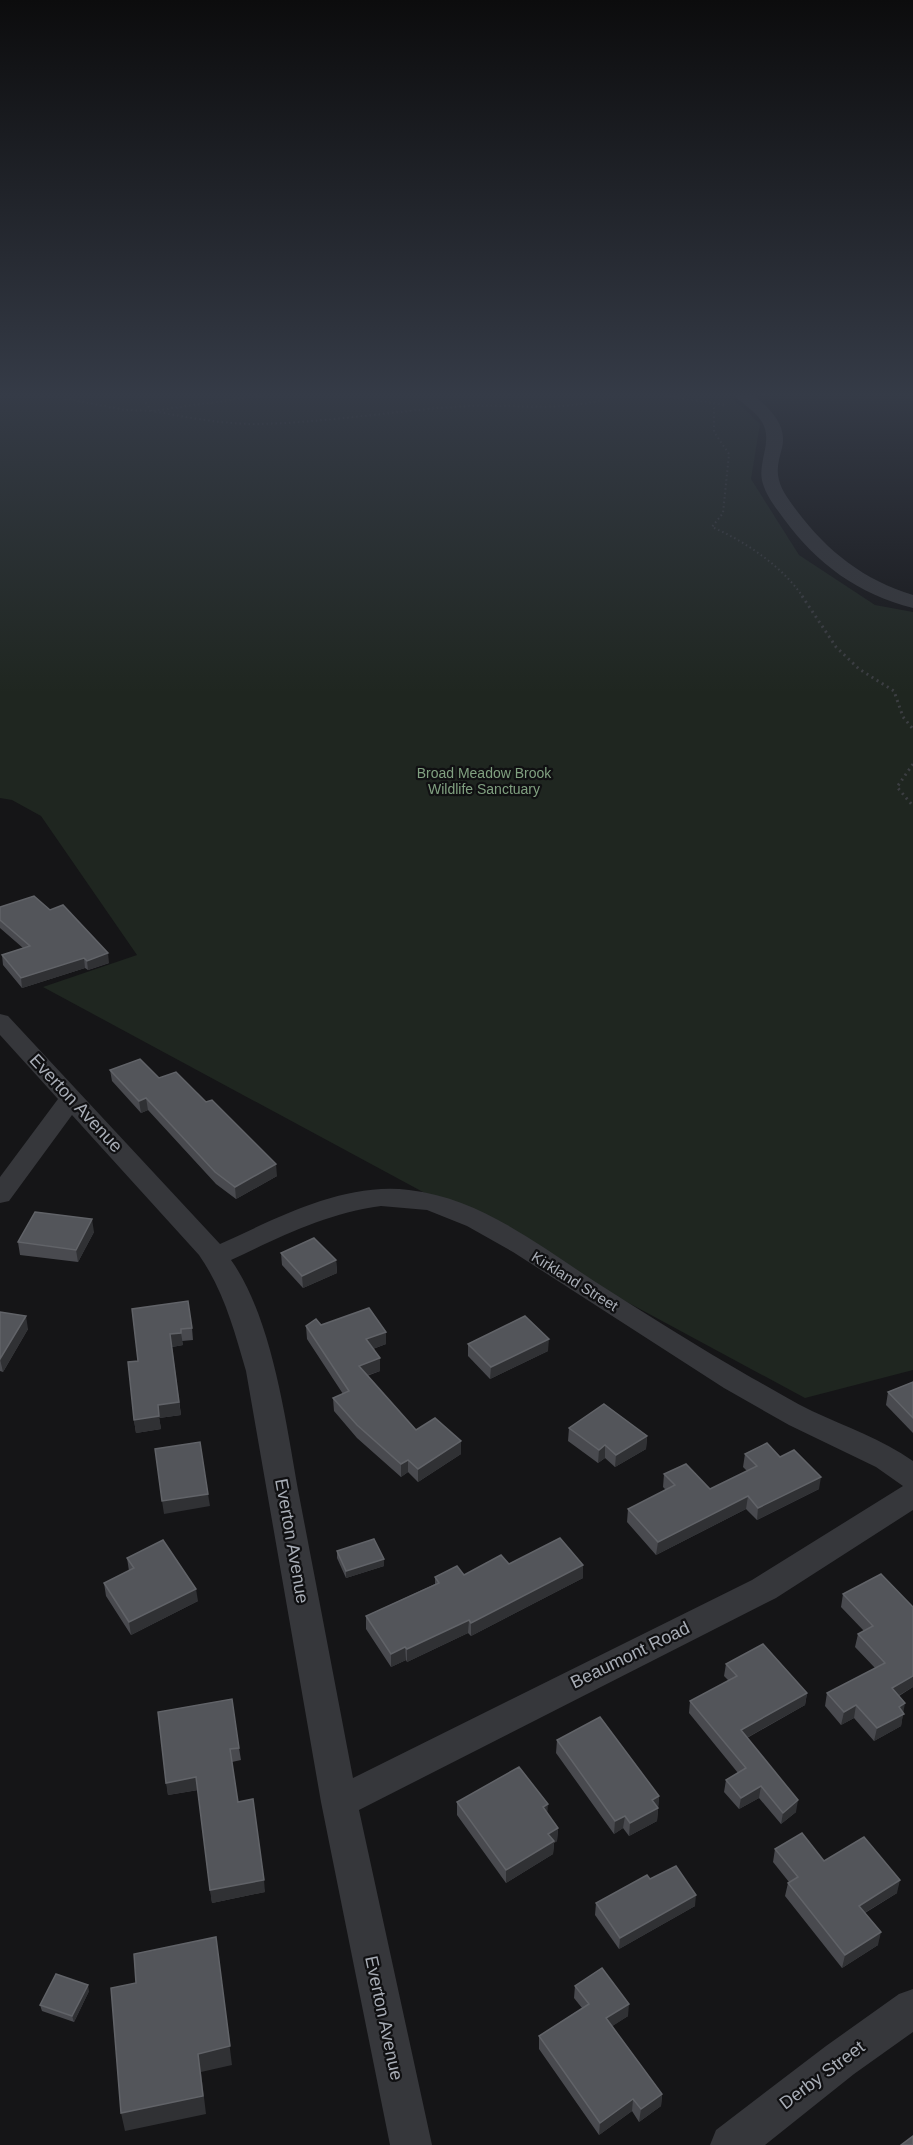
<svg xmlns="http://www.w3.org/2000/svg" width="913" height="2145" font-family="Arial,sans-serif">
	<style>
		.green { fill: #1f2620 }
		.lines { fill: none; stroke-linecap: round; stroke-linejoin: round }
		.path-far1 { stroke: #3c3e42; stroke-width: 2; stroke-dasharray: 1.5 3; stroke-linecap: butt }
		.path { stroke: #3c3e42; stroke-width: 3; stroke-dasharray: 2 4; stroke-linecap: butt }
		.minor { fill: #36373b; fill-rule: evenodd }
		.tertiary { fill: #36373b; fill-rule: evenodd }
		.wall { fill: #494a4f }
		.shaded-wall { fill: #303134 }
		.building { fill: #53555a; stroke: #616368; stroke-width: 1.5 }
		.labels { text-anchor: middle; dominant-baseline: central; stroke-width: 4.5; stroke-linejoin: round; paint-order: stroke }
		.far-park-label { font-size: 14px; fill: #80a080; stroke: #101012 }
		.street-label { font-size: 15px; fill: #a8adb6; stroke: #101012 }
		.near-street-label { font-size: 18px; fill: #a8adb6; stroke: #101012 }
	</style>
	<rect width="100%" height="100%" fill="#151517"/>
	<!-- green -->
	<polygon class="green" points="0,393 727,393 760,424 751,479 799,555 875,605 913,612 913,1370 805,1398 43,987 137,955 41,816 12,800 0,798"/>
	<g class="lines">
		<!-- path-far1 -->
		<g class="path-far1">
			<polyline points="11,393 52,396 125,410 152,411 280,393"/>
			<path d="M131,393L141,397L152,411C186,417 221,424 256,424C326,423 398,410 469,406C519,404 574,414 621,393"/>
			<polyline points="647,393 726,405"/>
			<polyline points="0,394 9,393"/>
			<path d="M714,403V432L729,454L723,513L712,527C746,542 782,566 803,597"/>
		</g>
		<!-- path -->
		<g class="path">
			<polyline points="802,596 836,647 859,669 894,691 903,717 913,729"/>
			<polyline points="913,764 897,787 913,806"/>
		</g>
		<!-- minor -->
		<g class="minor">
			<path d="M0,1014L8,1016L220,1244C278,1218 343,1182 409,1190C479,1198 536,1243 594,1281C646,1314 698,1347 752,1378C772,1389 791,1401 812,1411C846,1427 882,1439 913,1461V1510L776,1598L359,1810L432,2145H390L321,1802L246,1371C234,1330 224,1291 199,1255L72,1115L9,1201L0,1203V1177L58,1099L0,1035ZM381,1206L427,1210L467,1226L513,1252L724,1388L789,1425L876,1467L903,1486L752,1580L353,1778C335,1683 317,1589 299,1495C286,1424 273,1319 231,1260C280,1237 327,1213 381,1206Z"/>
			<polygon points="913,1989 913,2032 854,2074 765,2145 710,2145 716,2130 826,2046 899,1994"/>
		</g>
		<!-- tertiary -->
		<path class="tertiary" d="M733,393H750C768,406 788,424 782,448C779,459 776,469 779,480C782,492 790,501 797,511C828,552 864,580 913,595V608C858,594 817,564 784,519C776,508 767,497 763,484C756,463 774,442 762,422C755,410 741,404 733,393Z"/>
	</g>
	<!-- wall -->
	<g class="wall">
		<polygon points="0,907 109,963 88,970 85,968 22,988 3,965 2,955 23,948 0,928"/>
		<polygon points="110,1070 159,1078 277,1176 236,1199 216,1184 148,1110 141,1113 112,1081"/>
		<polygon points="94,1232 78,1262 20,1255 18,1242"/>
		<polygon points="281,1253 336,1260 337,1273 303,1288 282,1265"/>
		<polygon points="132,1309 192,1328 193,1340 182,1341 183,1345 172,1347 181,1415 159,1418 161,1429 136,1433 134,1420 138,1361"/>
		<polygon points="0,1313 28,1329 3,1372 0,1371"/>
		<polygon points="321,1325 386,1332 386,1344 373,1349 380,1358 380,1371 367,1376 416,1430 461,1441 461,1454 418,1482 408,1472 401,1477 357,1438 334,1411 333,1398 343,1394 307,1339 306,1326"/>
		<polygon points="468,1344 548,1351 490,1379 468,1356"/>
		<polygon points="913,1382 913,1433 886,1405 888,1392"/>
		<polygon points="569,1428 647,1436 646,1449 615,1467 605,1458 598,1463 568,1441"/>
		<polygon points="745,1454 780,1457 819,1489 757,1520 746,1509 656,1555 627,1522 628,1509 666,1490 663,1487 664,1474 710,1489 747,1471 743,1467"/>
		<polygon points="337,1551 384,1559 384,1566 346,1578 337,1558"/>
		<polygon points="127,1558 198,1601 131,1635 106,1596 104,1583 129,1571"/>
		<polygon points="509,1564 583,1565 583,1578 471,1636 468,1633 407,1662 406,1660 391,1667 366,1629 366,1616 435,1584 435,1577 464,1575"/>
		<polygon points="843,1594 913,1607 913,1687 899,1696 903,1713 901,1726 874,1741 854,1718 841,1725 825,1706 827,1693 875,1668 855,1647 858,1634 864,1631 841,1607"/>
		<polygon points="726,1664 807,1693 805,1705 747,1738 796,1812 781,1824 759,1798 739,1809 724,1792 726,1780 738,1773 689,1713 690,1701 729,1681 724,1676"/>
		<polygon points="158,1712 239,1748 241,1760 232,1762 238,1802 265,1892 212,1903 198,1790 168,1795"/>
		<polygon points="557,1740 659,1796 657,1821 629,1836 623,1828 614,1834 556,1753"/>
		<polygon points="457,1802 547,1813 558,1828 557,1841 554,1843 553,1854 506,1883 457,1815"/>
		<polygon points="775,1849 824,1861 897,1893 865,1913 878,1945 842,1968 785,1896 788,1883 789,1882 773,1862"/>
		<polygon points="650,1879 695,1906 619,1949 595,1915 596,1903"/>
		<polygon points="575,1986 628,2016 612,2026 662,2094 661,2106 639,2122 632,2111 599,2135 539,2049 539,2036 582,2008 574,1998"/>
		<polygon points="89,1991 74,2022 42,2011 40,2005"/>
	</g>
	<!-- shaded-wall -->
	<g class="shaded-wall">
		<polygon points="108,953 109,963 88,970 87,961"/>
		<polygon points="84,958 85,968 22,988 21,978"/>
		<polygon points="146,1098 148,1110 141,1113 139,1101"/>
		<polygon points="276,1164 277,1176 236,1199 235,1187"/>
		<polygon points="92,1219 94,1232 78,1262 76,1250"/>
		<polygon points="336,1260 337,1273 303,1288 302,1276"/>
		<polygon points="26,1316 28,1329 3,1372 0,1359"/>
		<polygon points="386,1332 386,1344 367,1351 366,1339"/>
		<polygon points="181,1333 183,1345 172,1347 170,1334"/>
		<polygon points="549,1339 548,1351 490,1379 491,1367"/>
		<polygon points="380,1358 380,1371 359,1378 359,1366"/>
		<polygon points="179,1402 181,1415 159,1418 158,1405"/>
		<polygon points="159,1416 161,1429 136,1433 134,1420"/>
		<polygon points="647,1436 646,1449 615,1467 616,1455"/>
		<polygon points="461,1441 461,1454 418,1482 418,1469"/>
		<polygon points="605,1445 605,1458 598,1463 599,1450"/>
		<polygon points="408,1460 408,1472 401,1477 401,1464"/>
		<polygon points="821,1477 819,1489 757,1520 758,1508"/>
		<polygon points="208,1494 210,1506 164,1514 162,1501"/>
		<polygon points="748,1496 746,1509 656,1555 658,1542"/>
		<polygon points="384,1559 384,1566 346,1578 346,1571"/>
		<polygon points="583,1565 583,1578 471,1636 471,1623"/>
		<polygon points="196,1589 198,1601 131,1635 129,1622"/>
		<polygon points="469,1620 468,1633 407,1662 407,1649"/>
		<polygon points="405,1647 406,1660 391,1667 391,1654"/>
		<polygon points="913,1676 913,1687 889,1701 892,1688"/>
		<polygon points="807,1693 805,1705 739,1742 741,1730"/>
		<polygon points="905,1703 901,1726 874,1741 877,1728 899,1707"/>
		<polygon points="856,1705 854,1718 841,1725 844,1712"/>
		<polygon points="196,1777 198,1790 168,1795 166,1783"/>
		<polygon points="761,1786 759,1798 739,1809 741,1798"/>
		<polygon points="659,1796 657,1821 629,1836 630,1823 652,1800"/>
		<polygon points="798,1800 796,1812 781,1824 783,1813"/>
		<polygon points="548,1804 547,1817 543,1807"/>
		<polygon points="625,1816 623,1828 614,1834 615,1821"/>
		<polygon points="558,1828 557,1841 554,1843 553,1854 506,1883 506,1870 548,1834"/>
		<polygon points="264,1880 265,1892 212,1903 210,1890"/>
		<polygon points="900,1880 897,1893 856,1918 859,1906"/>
		<polygon points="696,1895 695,1906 619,1949 620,1938"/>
		<polygon points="881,1932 878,1945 842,1968 845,1955"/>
		<polygon points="216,1937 232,2065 201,2072 206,2114 125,2131 121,2113 198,2054"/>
		<polygon points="88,1985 89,1991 74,2022 72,2016"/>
		<polygon points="629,2004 628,2016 605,2031 606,2018"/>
		<polygon points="662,2094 661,2106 639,2122 641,2109"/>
		<polygon points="633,2099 632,2111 599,2135 600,2123"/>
	</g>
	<!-- building -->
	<g class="building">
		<polygon points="34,896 50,910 63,905 108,953 87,961 84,958 21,978 2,955 30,946 0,920 0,907"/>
		<polygon points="140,1059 159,1078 176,1072 206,1102 212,1100 276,1164 235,1187 215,1172 146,1098 139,1101 110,1070"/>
		<polygon points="35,1212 92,1219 76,1250 18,1242"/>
		<polygon points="314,1238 336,1260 302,1276 281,1253"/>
		<polygon points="188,1301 192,1328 181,1329 181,1333 170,1334 179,1402 158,1405 159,1416 134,1420 128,1362 138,1361 132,1309"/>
		<polygon points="369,1308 386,1332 366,1339 380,1358 359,1366 416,1430 435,1418 461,1441 418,1469 408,1460 401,1464 357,1425 333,1398 349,1391 306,1326 316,1319 321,1325"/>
		<polygon points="0,1312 26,1316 0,1359"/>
		<polygon points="525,1316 549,1339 491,1367 468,1344"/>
		<polygon points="913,1382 913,1418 888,1392"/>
		<polygon points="604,1404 647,1436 616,1455 605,1445 599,1450 569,1428"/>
		<polygon points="200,1442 208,1494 162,1501 155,1449"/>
		<polygon points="767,1443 780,1457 794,1450 821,1477 758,1508 748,1496 658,1542 628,1509 675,1485 664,1474 686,1464 710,1489 757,1466 745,1454"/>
		<polygon points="560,1538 583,1565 471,1623 469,1620 407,1649 405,1647 391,1654 366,1616 439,1583 435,1577 457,1566 464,1575 501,1555 509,1564"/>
		<polygon points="374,1539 384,1559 346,1571 337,1551"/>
		<polygon points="163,1540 196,1589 129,1622 104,1583 134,1568 127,1558"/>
		<polygon points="881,1574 913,1607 913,1676 892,1688 905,1703 899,1707 904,1714 877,1728 856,1705 844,1712 827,1693 885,1663 858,1634 873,1626 843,1594"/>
		<polygon points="763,1644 807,1693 741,1730 798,1800 783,1813 761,1786 741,1798 726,1780 746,1768 690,1701 737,1676 726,1664"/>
		<polygon points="232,1699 239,1748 230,1749 238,1802 253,1799 264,1880 210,1890 196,1777 166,1783 158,1712"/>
		<polygon points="600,1717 659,1796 652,1800 658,1808 630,1823 625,1816 615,1821 557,1740"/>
		<polygon points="519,1767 548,1804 543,1807 558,1828 548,1834 554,1841 506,1870 457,1802"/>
		<polygon points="802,1833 824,1861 864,1837 900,1880 859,1906 881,1932 845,1955 788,1883 798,1877 775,1849"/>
		<polygon points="676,1866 696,1895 620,1938 596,1903 647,1875 650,1879"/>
		<polygon points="216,1937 230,2046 198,2054 203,2096 121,2113 111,1988 136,1983 134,1954"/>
		<polygon points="602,1968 629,2004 606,2018 662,2094 641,2109 633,2099 600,2123 539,2036 589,2004 575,1986"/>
		<polygon points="56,1974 88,1985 72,2016 40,2005"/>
		<polygon points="913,2136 913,2145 901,2145"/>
	</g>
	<!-- sky -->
	<linearGradient id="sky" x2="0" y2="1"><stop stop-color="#0c0c0d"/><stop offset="0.57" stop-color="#353b47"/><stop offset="1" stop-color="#353b47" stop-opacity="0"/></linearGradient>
	<rect width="913" height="693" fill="url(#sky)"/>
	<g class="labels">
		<!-- far-park labels -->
		<g class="far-park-label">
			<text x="484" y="773">Broad Meadow Brook<tspan x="484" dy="16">Wildlife Sanctuary</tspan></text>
		</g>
		<!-- street labels -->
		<g class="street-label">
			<text transform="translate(575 1281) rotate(32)">Kirkland Street</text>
		</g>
		<!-- near-street labels -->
		<g class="near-street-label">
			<text transform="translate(76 1103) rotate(47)">Everton Avenue</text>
			<text transform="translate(292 1541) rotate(80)">Everton Avenue</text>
			<text transform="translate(630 1655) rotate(-26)">Beaumont Road</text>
			<text transform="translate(384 2018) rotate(78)">Everton Avenue</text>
			<text transform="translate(822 2075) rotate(-37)">Derby Street</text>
		</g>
	</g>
</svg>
